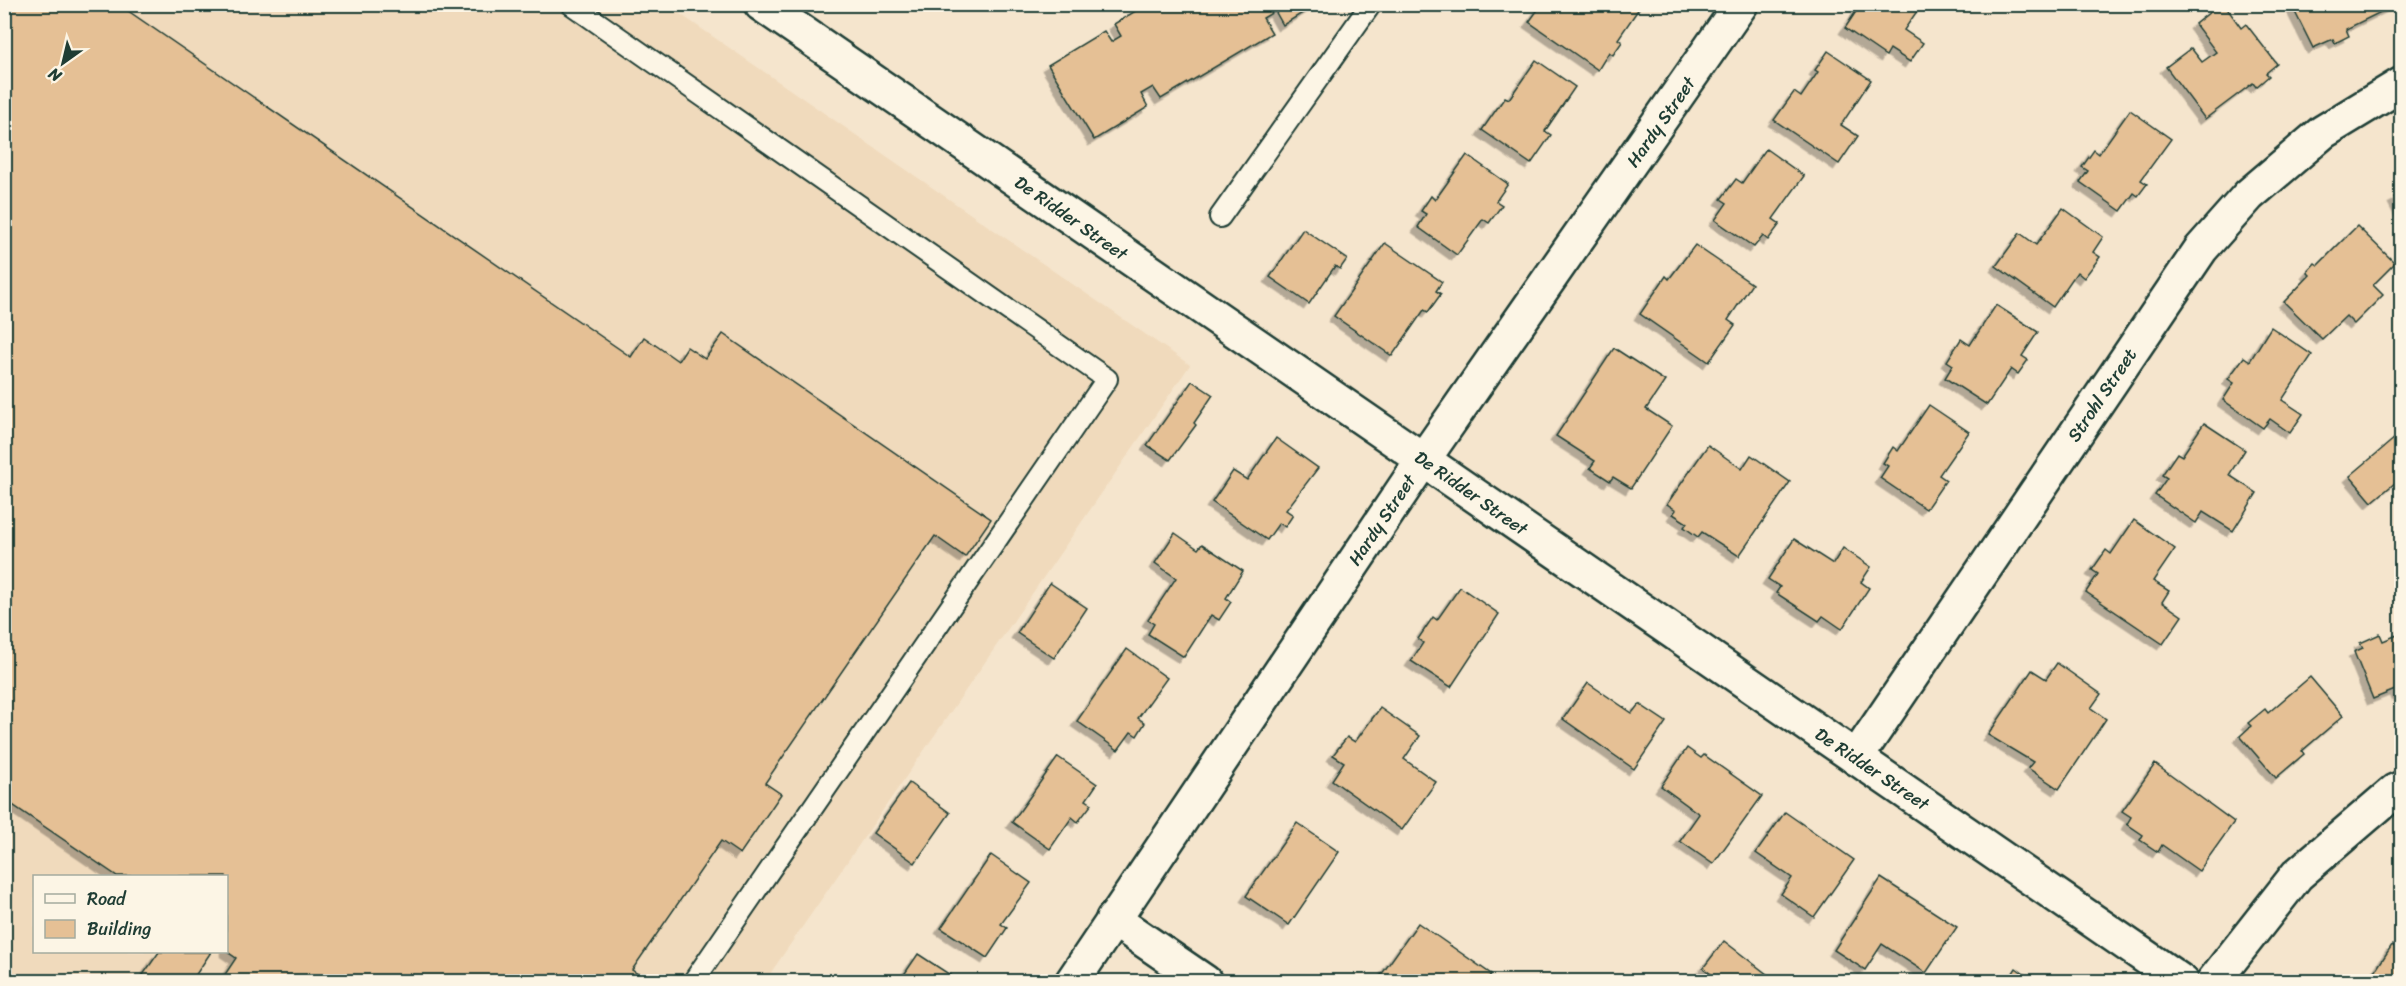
<svg xmlns="http://www.w3.org/2000/svg" width="2406" height="986" font-family="Sriracha,sans-serif">
	<style>
		.built { fill: #f0dabc; fill-rule: evenodd }
		.building { fill: #e5c095; stroke: #1f3d34; stroke-width: 1.5; filter: url(#shadow) }
		.lines { fill: none; stroke-linecap: round; stroke-linejoin: round }
		.service-casing { stroke: #1f3d34; stroke-width: 24 }
		.minor-casing { stroke: #1f3d34; stroke-width: 38 }
		.service { stroke: #fcf5e5; stroke-width: 20 }
		.minor { stroke: #fcf5e5; stroke-width: 33 }
		.labels { text-anchor: middle; dominant-baseline: central; stroke-width: 4.5; stroke-linejoin: round; paint-order: stroke }
		.street-label { font-size: 18px; fill: #1f3d34; stroke: #fcf5e5 }
	</style>
	<defs>
		<filter id="shadow"><feDropShadow dx="-5.5" dy="5.5" stdDeviation="0" flood-color="#0004"/></filter>
	</defs>
	<rect width="100%" height="100%" fill="#f5e5cd"/>
	<filter id="ink" filterUnits="userSpaceOnUse"><feTurbulence type="fractalNoise" baseFrequency=".0167" numOctaves="2"/><feDisplacementMap in="SourceGraphic" scale="12" xChannelSelector="R" yChannelSelector="G"/><feConvolveMatrix kernelMatrix="1 2 1 2 8 2 1 2 1" color-interpolation-filters="sRGB"/></filter>
	<g filter="url(#ink)">
		<!-- built -->
		<path class="built" d="M5,5H667L1190,365L765,981L5,982ZM34,876H226V952H34Z"/>
		<!-- building -->
		<g class="building">
			<polygon points="4,4 118,4 631,357 644,337 678,361 687,347 705,359 723,334 991,519 965,557 935,536 765,783 781,794 740,854 721,841 632,970 650,982 220,982 236,958 226,951 226,876 117,876 4,799"/>
			<polygon points="1147,4 1317,4 1283,25 1275,11 1263,18 1272,33 1161,99 1153,87 1141,94 1148,107 1094,140 1048,65 1104,31 1111,42 1121,36 1114,24"/>
			<polygon points="1542,4 1642,4 1618,39 1622,42 1613,55 1609,52 1598,70 1529,22"/>
			<polygon points="1861,4 1922,4 1904,30 1923,43 1910,62 1890,49 1886,56 1845,28"/>
			<polygon points="2220,4 2224,4 2241,28 2246,24 2277,64 2266,73 2269,76 2256,87 2253,83 2205,119 2166,67 2191,48 2202,62 2216,52 2195,24"/>
			<polygon points="2291,4 2394,4 2395,5 2346,29 2349,36 2335,43 2333,39 2313,48"/>
			<polygon points="1828,51 1871,80 1841,125 1858,136 1839,164 1774,120 1794,92 1801,97 1818,72 1815,70"/>
			<polygon points="1536,60 1575,87 1545,131 1551,135 1531,164 1482,130 1505,97 1509,99"/>
			<polygon points="2130,110 2171,139 2141,180 2147,184 2138,196 2134,193 2121,211 2080,182 2088,171 2082,167 2094,150 2099,154"/>
			<polygon points="1766,149 1804,176 1773,219 1780,224 1768,240 1763,236 1754,247 1715,220 1727,203 1721,199 1736,179 1742,183"/>
			<polygon points="1467,155 1508,184 1496,201 1502,205 1489,223 1483,219 1457,255 1418,227 1426,214 1421,211 1431,196 1435,200"/>
			<polygon points="2402,194 2402,214 2394,198"/>
			<polygon points="2063,208 2103,237 2093,252 2100,257 2084,278 2077,272 2053,307 1996,266 2020,233 2036,245"/>
			<polygon points="2357,226 2395,263 2373,285 2383,295 2354,324 2346,316 2322,339 2284,302 2310,275 2307,272 2315,263 2318,265"/>
			<polygon points="1303,229 1347,259 1340,269 1335,266 1309,304 1270,277"/>
			<polygon points="1385,243 1442,282 1436,291 1441,294 1428,312 1424,310 1392,356 1334,316"/>
			<polygon points="1695,245 1752,284 1728,320 1735,325 1709,362 1640,314 1666,276 1669,279"/>
			<polygon points="1996,305 2038,332 2022,356 2028,360 2018,374 2011,369 1987,405 1945,378 1953,365 1947,361 1961,339 1970,345"/>
			<polygon points="2271,327 2312,355 2282,400 2303,414 2290,433 2270,419 2263,428 2223,400 2234,383 2228,379 2244,357 2250,361"/>
			<polygon points="1614,348 1665,381 1646,409 1672,426 1631,488 1613,477 1610,481 1590,468 1595,461 1556,436"/>
			<polygon points="1192,381 1213,395 1194,423 1196,425 1170,460 1147,445"/>
			<polygon points="1929,405 1969,432 1939,475 1946,480 1926,509 1880,478 1888,466 1883,463 1893,447 1898,451"/>
			<polygon points="2204,423 2245,450 2229,475 2257,493 2233,531 2203,512 2196,523 2155,495 2167,478 2162,475 2177,453 2182,456"/>
			<polygon points="2402,432 2402,477 2372,502 2350,476"/>
			<polygon points="1276,438 1318,468 1286,510 1293,515 1285,527 1279,523 1267,540 1212,502 1233,471 1247,480"/>
			<polygon points="1708,445 1742,469 1751,455 1790,482 1739,556 1702,532 1698,537 1684,527 1687,523 1673,514 1676,510 1667,504"/>
			<polygon points="2134,520 2175,549 2153,581 2169,591 2162,602 2182,616 2163,644 2086,592 2098,574 2092,570 2106,550 2111,554"/>
			<polygon points="1175,533 1198,549 1202,544 1243,571 1226,598 1231,602 1219,620 1211,615 1184,657 1148,634 1154,624 1148,620 1176,578 1155,563"/>
			<polygon points="1794,539 1833,564 1843,548 1871,567 1861,582 1869,588 1842,629 1823,616 1819,621 1776,593 1780,587 1768,579"/>
			<polygon points="1050,583 1087,608 1054,658 1017,633"/>
			<polygon points="1460,587 1499,614 1451,687 1411,661 1423,643 1418,639 1433,617 1437,620"/>
			<polygon points="2402,633 2402,694 2397,695 2395,690 2373,699 2354,652 2363,648 2360,643 2380,634 2383,641"/>
			<polygon points="1127,649 1167,678 1138,718 1145,723 1137,736 1131,732 1118,750 1077,721"/>
			<polygon points="2057,663 2101,694 2091,708 2106,719 2059,789 2028,768 2033,762 1988,735 2032,670 2046,679"/>
			<polygon points="2310,677 2343,716 2302,751 2304,754 2276,778 2240,736 2251,726 2248,723 2265,709 2268,713"/>
			<polygon points="1588,683 1632,713 1639,704 1666,722 1634,769 1563,719"/>
			<polygon points="1380,708 1420,736 1404,759 1436,782 1402,830 1332,780 1344,762 1333,755 1347,737 1355,742"/>
			<polygon points="1687,748 1701,758 1704,755 1762,796 1713,864 1680,841 1699,814 1661,786"/>
			<polygon points="1058,757 1097,784 1086,800 1092,804 1078,822 1072,817 1050,849 1012,822"/>
			<polygon points="2155,764 2234,822 2199,871 2162,845 2158,852 2140,840 2143,835 2127,824 2131,817 2122,811"/>
			<polygon points="909,783 950,813 915,863 873,833"/>
			<polygon points="1785,812 1854,860 1814,917 1781,894 1792,878 1756,853"/>
			<polygon points="1297,823 1339,852 1289,925 1246,896"/>
			<polygon points="991,855 1031,883 1001,924 1007,928 987,958 941,928"/>
			<polygon points="1881,878 1957,927 1926,973 1882,944 1865,970 1834,950"/>
			<polygon points="1418,923 1491,974 1486,982 1384,982 1379,978"/>
			<polygon points="1724,941 1768,975 1764,982 1722,982 1703,968"/>
			<polygon points="2392,945 2402,951 2402,982 2368,982"/>
			<polygon points="159,952 211,952 191,982 138,982"/>
			<polygon points="918,954 958,980 899,982"/>
			<polygon points="2016,968 2035,982 2007,982"/>
		</g>
		<g class="lines">
			<!-- service casing -->
			<g class="service-casing">
				<g id="service">
					<polyline points="571,4 1107,379 693,982"/>
					<polyline points="1220,217 1371,4"/>
				</g>
			</g>
			<!-- minor casing -->
			<g class="minor-casing">
				<g id="minor">
					<polyline points="761,4 2182,982"/>
					<polyline points="1856,758 2201,249 2249,195 2323,132 2402,84"/>
					<polyline points="1113,919 1205,982"/>
					<polyline points="1072,982 1423,460 1741,4"/>
					<polyline points="2213,982 2297,875 2395,791 2402,788"/>
				</g>
			</g>
			<!-- service -->
			<use href="#service" class="service"/>
			<!-- minor -->
			<use href="#minor" class="minor"/>
		</g>
	</g>
	<g class="labels">
		<!-- street labels -->
		<g class="street-label">
			<text transform="translate(1661 122) rotate(-55)">Hardy Street</text>
			<text transform="translate(1071 218) rotate(35)">De Ridder Street</text>
			<text transform="translate(2102 395) rotate(-56)">Strohl Street</text>
			<text transform="translate(1471 493) rotate(35)">De Ridder Street</text>
			<text transform="translate(1382 520) rotate(-56)">Hardy Street</text>
			<text transform="translate(1872 769) rotate(34)">De Ridder Street</text>
		</g>
	</g>
	<!-- margin -->
	<rect width="2406" height="986" fill="none" stroke="#fcf5e5" stroke-width="24"/>
	<rect x="12" y="12" width="2382" height="962" fill="none" stroke="#1f3d34" stroke-width="2" filter="url(#ink)"/>
	<!-- legend -->
	<rect x="33" y="875" width="195" height="78" fill="#fcf5e5" stroke="#a4ab9e" stroke-width="1.5"/>
	<rect x="45" y="894" width="30" height="9" fill="#fcf5e5" stroke="#a4ab9e" stroke-width="1.5"/>
	<text x="87" y="905" font-size="18" fill="#1f3d34">Road</text>
	<rect x="45" y="920" width="30" height="18" fill="#e5c095" stroke="#a4ab9e" stroke-width="1.5"/>
	<text x="87" y="935" font-size="18" fill="#1f3d34">Building</text>
	<!-- north arrow -->
	<g transform="translate(63 63) rotate(214)" stroke="#fcf5e5" stroke-width="4.5" paint-order="stroke">
	<path d="M0-4.5L10 22L0 15L-10 22Z" fill="#1f3d34"/>
	<text y="-9" font-size="16" font-weight="bold" text-anchor="middle" fill="#1f3d34">N</text>
	</g>
</svg>
